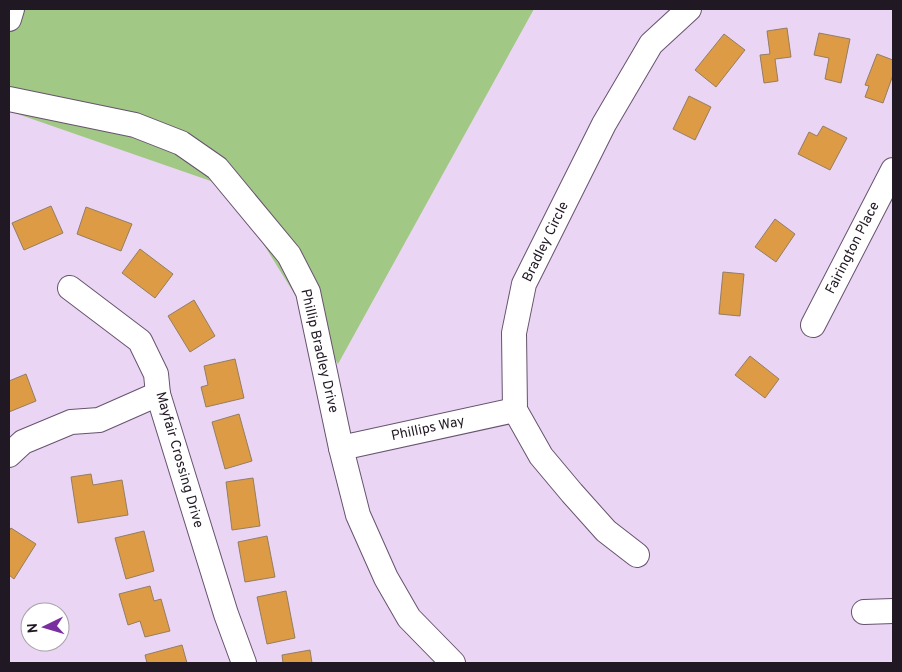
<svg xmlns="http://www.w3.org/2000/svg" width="902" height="672" font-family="Overpass,sans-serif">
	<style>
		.green { fill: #a2c885 }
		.building { fill: #dd9b45; stroke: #947d62 }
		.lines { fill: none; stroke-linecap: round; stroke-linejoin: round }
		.minor-casing { stroke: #66536e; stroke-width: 26 }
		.minor { stroke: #fff; stroke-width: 24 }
		.labels { text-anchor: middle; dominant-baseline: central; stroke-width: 4.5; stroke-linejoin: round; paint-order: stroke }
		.street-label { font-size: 14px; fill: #201823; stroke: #fff }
	</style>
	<rect width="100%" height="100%" fill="#ebd5f4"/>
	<!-- green -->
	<polygon class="green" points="9,9 534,9 338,364 228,187 9,111"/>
	<!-- building -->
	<g class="building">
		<polygon points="787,28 791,57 775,59 778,81 764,83 760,55 770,54 767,31"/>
		<polygon points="819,33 850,39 841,83 825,79 829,58 814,55"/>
		<polygon points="724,34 745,50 716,87 695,70"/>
		<polygon points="877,54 893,60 893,75 883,103 865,97 869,86 865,85"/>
		<polygon points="689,96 711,107 695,140 673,129"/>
		<polygon points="823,126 847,138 830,170 798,154 809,132 817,136"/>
		<polygon points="51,206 63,233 24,250 12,223"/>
		<polygon points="86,207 132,224 121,251 77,234"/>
		<polygon points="775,219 795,234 776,262 755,247"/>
		<polygon points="140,249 173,274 155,298 122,273"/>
		<polygon points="723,272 744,274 740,316 719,314"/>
		<polygon points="194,300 215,336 190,352 168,316"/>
		<polygon points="750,356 779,379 765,398 735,375"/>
		<polygon points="235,359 244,398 206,407 201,387 208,385 204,366"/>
		<polygon points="26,374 36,401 9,412 9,381"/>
		<polygon points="239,414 252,461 225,469 212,422"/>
		<polygon points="91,474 93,485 122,480 128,515 78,523 71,477"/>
		<polygon points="253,478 260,526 232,530 226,482"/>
		<polygon points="11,528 36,544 14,579 9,575 9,531"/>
		<polygon points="144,531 154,571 126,579 115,538"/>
		<polygon points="267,536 275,577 245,582 238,542"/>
		<polygon points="150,586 154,601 161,599 170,631 145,637 140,621 128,625 119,594"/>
		<polygon points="286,591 295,638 267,644 257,597"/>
		<polygon points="182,645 187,663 147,663 145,655"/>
		<polygon points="310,650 312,663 283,663 282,655"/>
	</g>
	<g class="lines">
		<!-- minor casing -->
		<g class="minor-casing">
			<g id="minor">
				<polyline points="9,19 12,9"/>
				<polyline points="9,99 135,125 181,143 217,168 289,255 308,292 341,448 358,515 386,578 409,618 453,663"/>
				<polyline points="70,288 140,341 156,374 158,394 226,614 244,663"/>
				<polyline points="813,325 893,170"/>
				<polyline points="341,448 515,410"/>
				<polyline points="9,455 23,442 71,422 99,420 158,394"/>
				<polyline points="637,555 606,531 572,493 541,456 515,410 514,333 524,284 604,124 651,44 689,9"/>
				<polyline points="864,612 893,611"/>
			</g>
		</g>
		<!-- minor -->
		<use href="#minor" class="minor"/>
	</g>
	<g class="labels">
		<!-- street labels -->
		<g class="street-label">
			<text transform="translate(546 242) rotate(-64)">Bradley Circle</text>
			<text transform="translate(853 248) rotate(-63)">Fairington Place</text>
			<text transform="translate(319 351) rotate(77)">Phillip Bradley Drive</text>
			<text transform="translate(428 429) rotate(-12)">Phillips Way</text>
			<text transform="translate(179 460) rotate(74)">Mayfair Crossing Drive</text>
		</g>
	</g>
	<!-- border -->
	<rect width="902" height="672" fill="none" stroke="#201823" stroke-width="20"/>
	<!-- north arrow -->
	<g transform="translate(45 627) rotate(265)"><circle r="24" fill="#ffffff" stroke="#a6a3a7"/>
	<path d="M0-4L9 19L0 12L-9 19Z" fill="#7a2fa1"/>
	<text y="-8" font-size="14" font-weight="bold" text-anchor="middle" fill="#201823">N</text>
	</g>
</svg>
